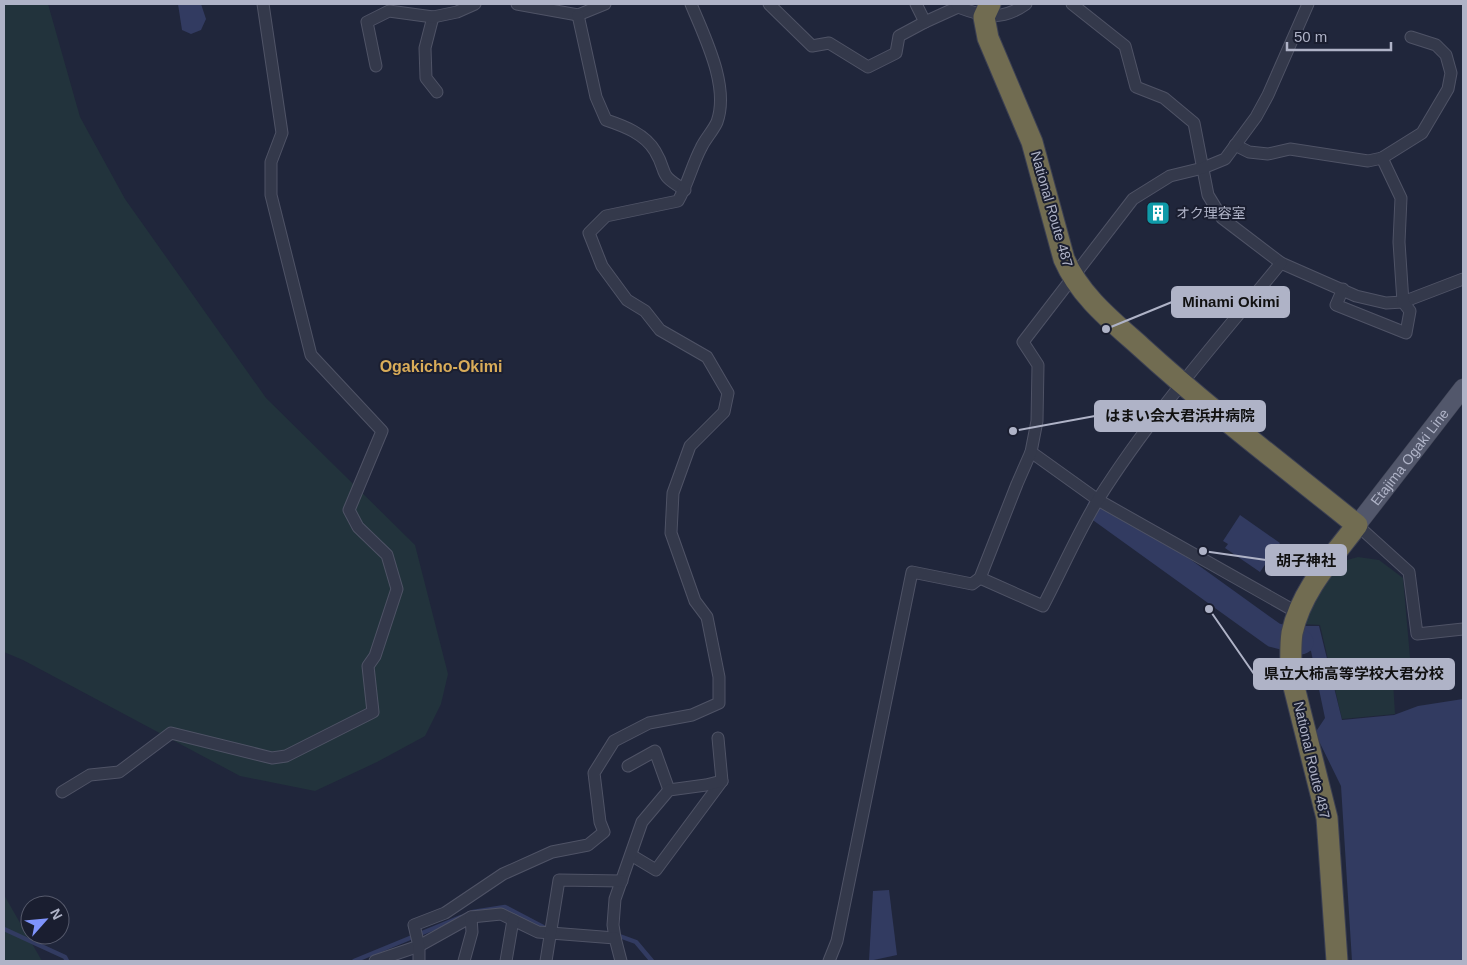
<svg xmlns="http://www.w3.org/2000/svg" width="1467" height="965" font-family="Arial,'Noto Sans JP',sans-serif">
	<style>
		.green { fill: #22333c }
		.water { fill: #323b61 }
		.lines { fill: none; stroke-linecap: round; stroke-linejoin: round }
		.stream { stroke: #323b61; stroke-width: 4.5 }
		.river { stroke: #323b61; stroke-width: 25 }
		.street-casing { stroke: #4f5366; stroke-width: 13 }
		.primary-casing { stroke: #3e4254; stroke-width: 19 }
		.highway-casing { stroke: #3c4053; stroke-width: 23 }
		.street { stroke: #34394b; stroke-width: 11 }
		.primary { stroke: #52576b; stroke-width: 18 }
		.highway { stroke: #716c51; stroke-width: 21 }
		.labels { text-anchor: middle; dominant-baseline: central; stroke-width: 4; stroke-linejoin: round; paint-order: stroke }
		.street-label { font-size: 14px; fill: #afb3c7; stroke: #1a1e30 }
		.poi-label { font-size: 14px; fill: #afb3c7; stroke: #1a1e30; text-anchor: start }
		.quarter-label { font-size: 16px; font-weight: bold; fill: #d9ac59; stroke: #1a1e30 }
		.leader { fill: none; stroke: #afb3c7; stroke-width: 2 }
		.callout-dot { fill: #afb3c7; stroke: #1a1e30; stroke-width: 2 }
		.callout { fill: #afb3c7; stroke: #afb3c7; stroke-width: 2 }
		.callout-label { font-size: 15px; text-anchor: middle; font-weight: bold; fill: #111 }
	</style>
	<rect width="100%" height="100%" fill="#20263b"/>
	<!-- green -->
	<g class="green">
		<polygon points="4,4 48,4 80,117 125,199 266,398 415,545 448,674 441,704 425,736 377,762 315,791 240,776 23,660 4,652"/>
		<polygon points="1358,557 1379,560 1403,578 1412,680 1393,682 1395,714 1342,719 1320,625 1303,624 1305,609 1340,562"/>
		<polygon points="4,895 42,961 4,961"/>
	</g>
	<!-- water -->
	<g class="water">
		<polygon points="178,4 201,4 206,19 201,30 191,34 182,30"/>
		<polygon points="1240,515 1280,543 1260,572 1225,548 1228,544 1223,541"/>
		<polygon points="1305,626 1319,626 1342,720 1394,715 1418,706 1463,699 1463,961 1352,961 1341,786 1315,733 1325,718 1311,651 1300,647"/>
		<polygon points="889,890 897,955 869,961 873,891"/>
	</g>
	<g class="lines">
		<!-- stream -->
		<g class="stream">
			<polyline points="473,912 505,907 545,928"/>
			<polyline points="4,929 65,957 67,961"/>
			<polyline points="614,934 636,942 652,961"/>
			<polyline points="354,961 461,917"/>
		</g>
		<!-- river -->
		<polyline class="river" points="1099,509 1274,635 1301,642"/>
		<!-- street casing -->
		<g class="street-casing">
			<g id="street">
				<polyline points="517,4 578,15 605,4"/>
				<polyline points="769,4 812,46 829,43 868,67 896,53 899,36 925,22"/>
				<polyline points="916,4 925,22 958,7"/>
				<path d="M957,4L958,7C984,17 1002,21 1026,4"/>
				<polyline points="1072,4 1125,46 1136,87 1164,98 1194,123 1208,195 1222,218 1281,263 1356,296 1386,303 1403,302 1463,279"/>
				<path d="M578,15L596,97L606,120C624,126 645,134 655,151C669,174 656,173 685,190"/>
				<polyline points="433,17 425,48 426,78 437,92"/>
				<polyline points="376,66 367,22 389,11 433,17 457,12 475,4"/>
				<polyline points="1235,145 1249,152 1268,154 1290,149 1368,161 1382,158"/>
				<polyline points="1343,289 1336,305 1406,333 1410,311 1403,302 1399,242 1401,198 1382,158 1422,133 1448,89 1451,73 1446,55 1436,45 1411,37"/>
				<polyline points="1031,452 1098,500 1298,613"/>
				<polyline points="1357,525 1409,572 1417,634 1463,629"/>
				<path d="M980,578L1043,606C1062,570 1078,532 1099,498C1152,414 1219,339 1281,263"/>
				<polyline points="628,766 655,751 669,790"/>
				<polyline points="62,792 90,775 119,772 171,733 272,758 286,756 373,712 368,666 375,656 397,589 387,555 358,527 349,510 382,431 311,355 271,195 271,162 282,133 263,4"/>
				<polyline points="631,855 656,870 722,781"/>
				<polyline points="615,938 613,925 615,899 642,822 669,790 706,785 722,781 718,738"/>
				<polyline points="375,961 419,946 471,917 501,914 538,932 615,938 621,961"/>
				<path d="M419,961V946L414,925L445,913L503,874L552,852L588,845L604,832L600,822L594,773L614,741L649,723L692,715L719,703V677L707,617L695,601L671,533L673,493L690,446L724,412L728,393L707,357L660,330L645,311L627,300L602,266L589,233L606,216L678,201C688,184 692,165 701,148C705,139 713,131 717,122C730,86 704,36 691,4"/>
				<polyline points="464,961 472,932 471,917"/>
				<polyline points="506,961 513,920"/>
				<polyline points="546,961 559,880 622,881"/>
				<polyline points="829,961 837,941 912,572 972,584 980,578 1017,484 1031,452 1037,421 1038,365 1023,342 1133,199 1170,176 1203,168 1225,159 1256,117 1268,95 1308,4"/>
			</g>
		</g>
		<!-- primary casing -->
		<g class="primary-casing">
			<g id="primary">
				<path id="s1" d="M1357,525L1463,388"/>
			</g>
		</g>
		<!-- highway casing -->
		<g class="highway-casing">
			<path id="highway" d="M990,4L984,17L988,38L1032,142L1064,259C1080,296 1112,321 1141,347C1210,410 1284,466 1357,525C1332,558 1301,591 1292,633C1290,646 1291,661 1291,675L1327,818L1337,961"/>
		</g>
		<!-- street -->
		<use href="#street" class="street"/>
		<!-- primary -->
		<use href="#primary" class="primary"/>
		<!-- highway -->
		<use href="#highway" class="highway"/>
	</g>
	<!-- icons -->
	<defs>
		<g id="building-square" transform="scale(1.25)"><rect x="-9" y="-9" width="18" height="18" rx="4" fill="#0f9aa8" stroke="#1a1e30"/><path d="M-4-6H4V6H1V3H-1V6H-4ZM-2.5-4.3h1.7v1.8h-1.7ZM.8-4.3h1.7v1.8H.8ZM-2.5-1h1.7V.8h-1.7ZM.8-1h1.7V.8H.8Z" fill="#fff"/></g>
	</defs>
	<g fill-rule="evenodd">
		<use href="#building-square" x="1158" y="213"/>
	</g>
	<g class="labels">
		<!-- street labels -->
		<g class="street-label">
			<text transform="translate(1052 209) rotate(74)">National Route 487</text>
			<text stroke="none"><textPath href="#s1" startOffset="86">Etajima Ogaki Line</textPath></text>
			<text transform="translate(1312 760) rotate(77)">National Route 487</text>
		</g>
		<!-- poi labels -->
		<g class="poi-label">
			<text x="1176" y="213">オク理容室</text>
		</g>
		<!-- quarter labels -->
		<g class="quarter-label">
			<text x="441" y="366">Ogakicho-Okimi</text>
		</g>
	</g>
	<!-- callouts -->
	<path class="leader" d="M1106 329L1172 302M1013 431L1095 416M1203 551L1266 560M1209 609L1254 674"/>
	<g class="callout-dot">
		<circle cx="1106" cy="329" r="5"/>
		<circle cx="1013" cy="431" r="5"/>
		<circle cx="1203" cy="551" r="5"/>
		<circle cx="1209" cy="609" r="5"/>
	</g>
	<g class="callout">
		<rect x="1172" y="287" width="117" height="30" rx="5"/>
		<rect x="1095" y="401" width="170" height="30" rx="5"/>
		<rect x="1266" y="545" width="80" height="30" rx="5"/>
		<rect x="1254" y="659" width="200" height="30" rx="5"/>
	</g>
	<g class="callout-label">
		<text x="1231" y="307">Minami Okimi</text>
		<text x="1180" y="421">はまい会大君浜井病院</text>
		<text x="1306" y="566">胡子神社</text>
		<text x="1354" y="679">県立大柿高等学校大君分校</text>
	</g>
	<!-- border -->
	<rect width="1467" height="965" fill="none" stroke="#afb3c7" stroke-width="10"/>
	<!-- north arrow -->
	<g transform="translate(45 920) rotate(63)"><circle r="24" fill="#1a1e30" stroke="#565a6c"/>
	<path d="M0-4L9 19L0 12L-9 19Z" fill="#7f94fd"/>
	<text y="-8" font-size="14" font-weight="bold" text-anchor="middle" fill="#afb3c7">N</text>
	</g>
	<!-- scale -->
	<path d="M1287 42v8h104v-8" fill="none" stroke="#afb3c7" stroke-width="2.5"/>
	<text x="1294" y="42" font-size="15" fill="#afb3c7" stroke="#1a1e30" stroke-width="4" paint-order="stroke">50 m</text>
</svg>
